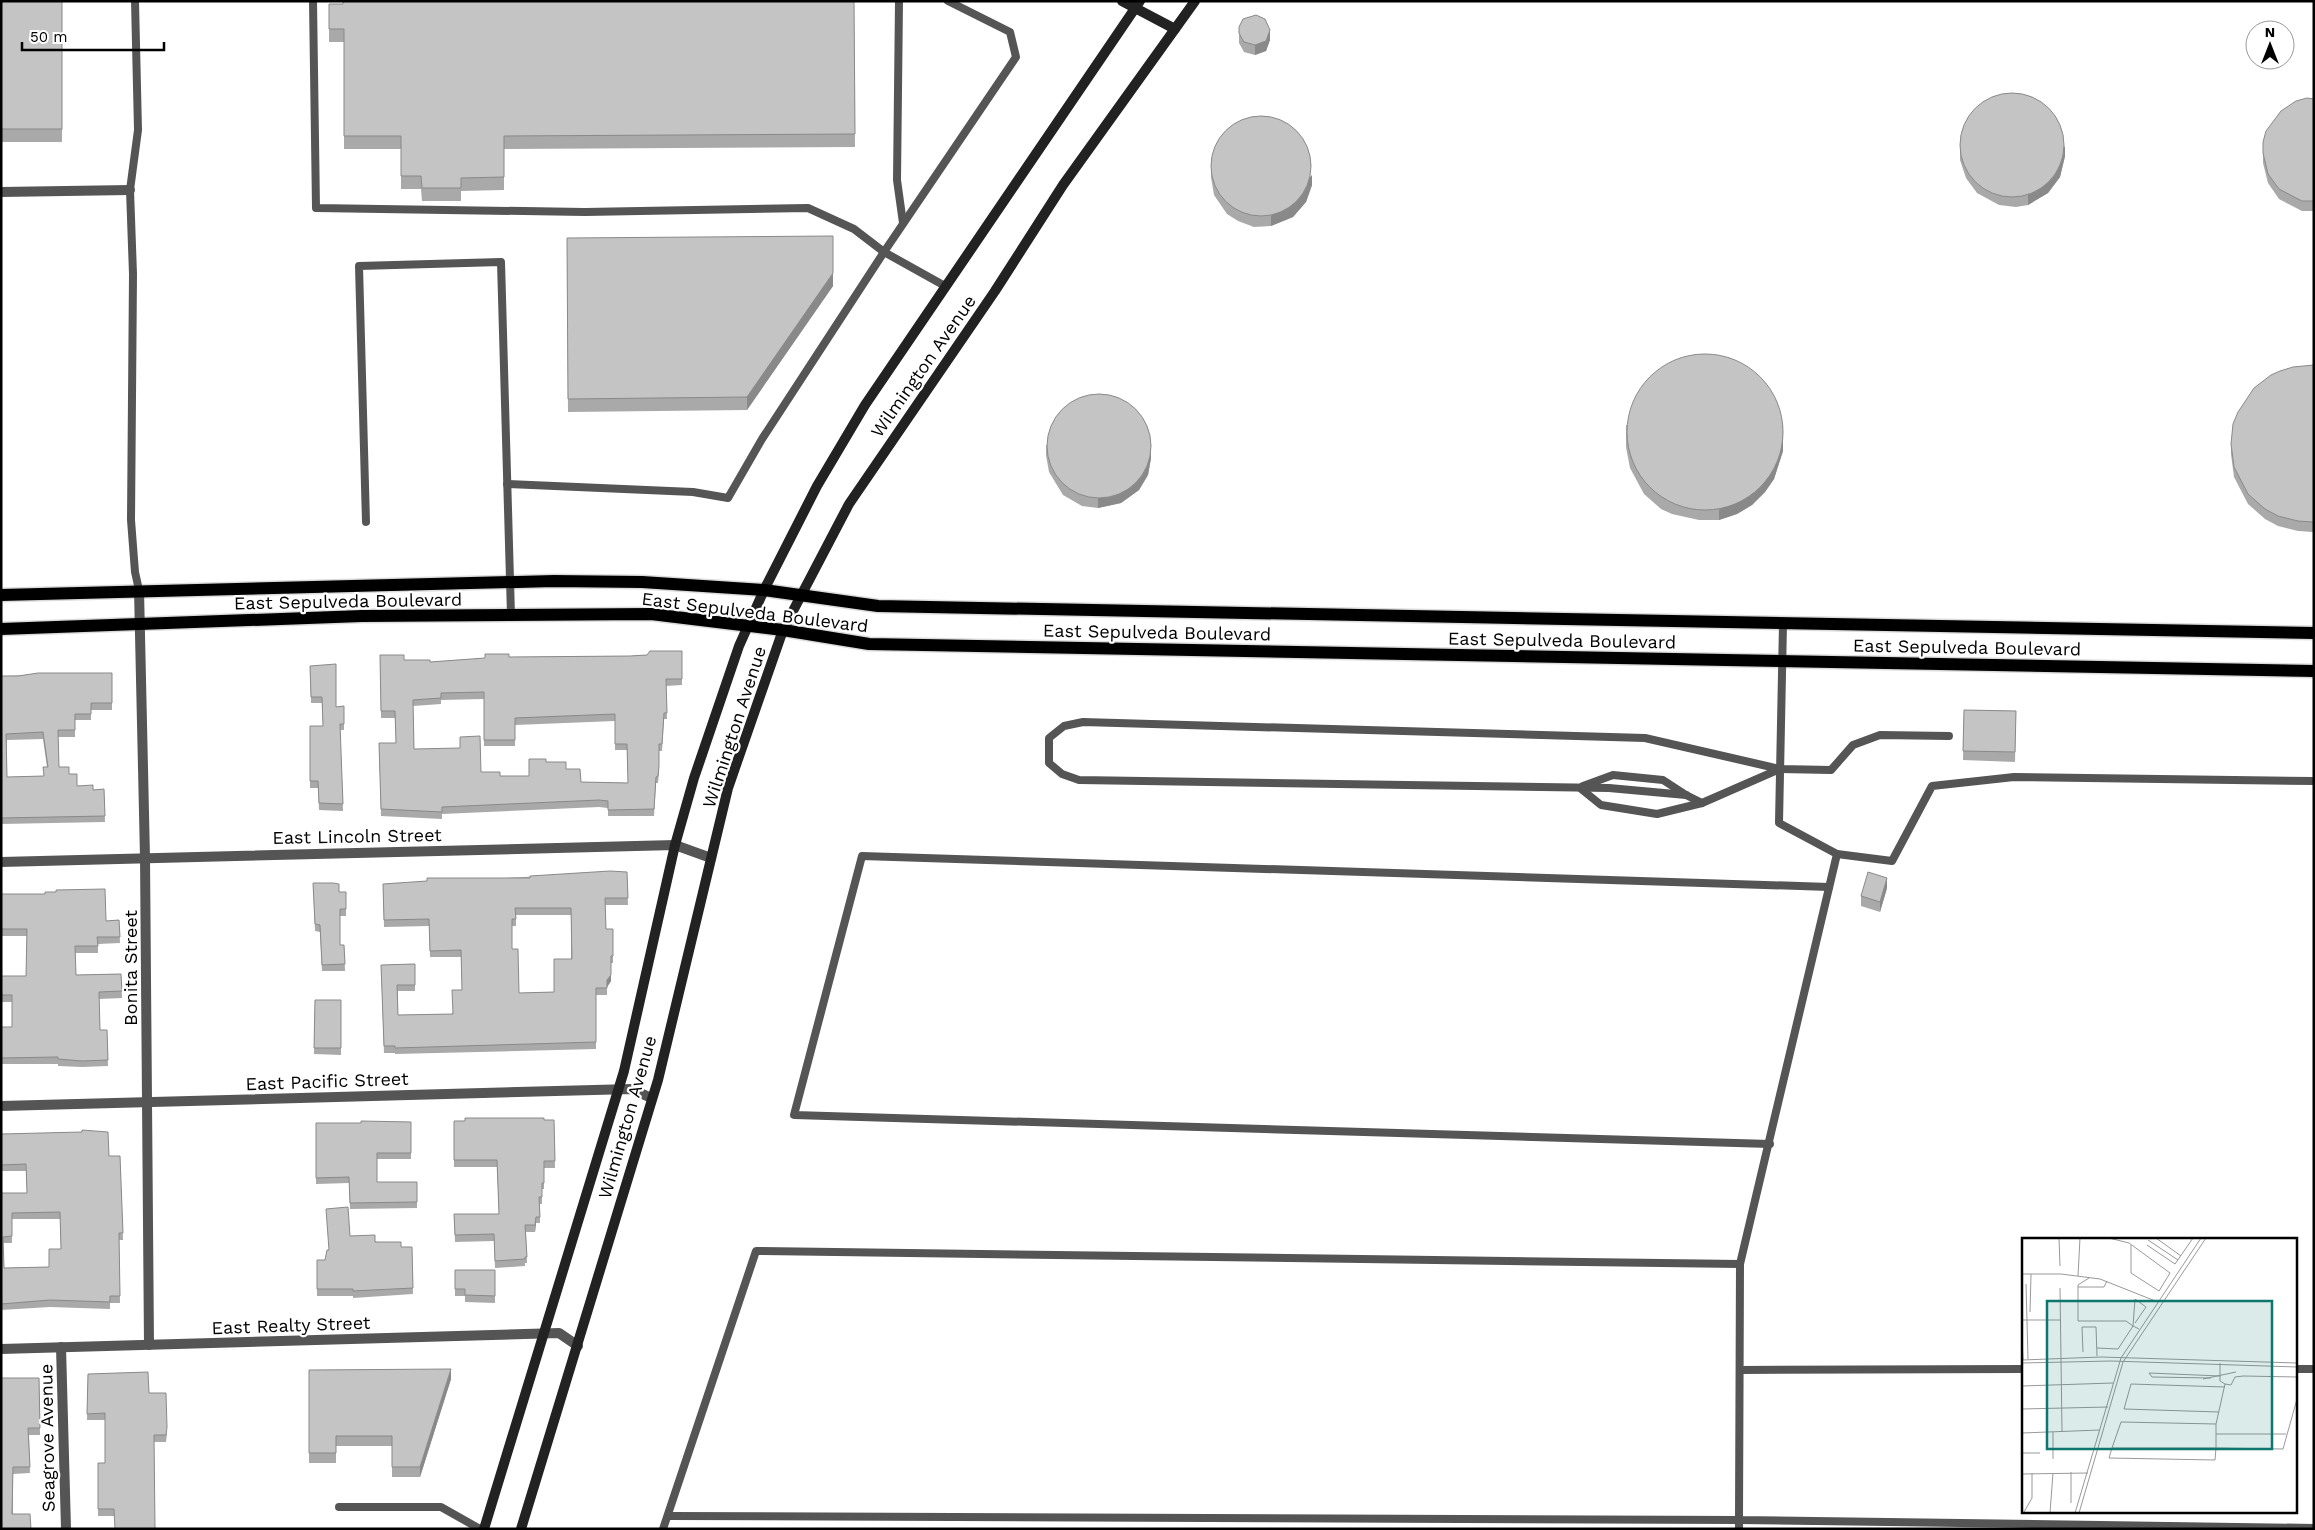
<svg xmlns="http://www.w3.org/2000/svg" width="2315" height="1530" font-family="'Work Sans',sans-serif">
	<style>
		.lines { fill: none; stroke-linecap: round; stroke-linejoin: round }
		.primary-casing { stroke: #dbdbdb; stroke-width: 15 }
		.lane { stroke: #555; stroke-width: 8 }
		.street { stroke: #555; stroke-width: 10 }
		.secondary { stroke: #222; stroke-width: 10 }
		.primary { stroke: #000; stroke-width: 12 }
		.wall { fill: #a9a9a9; fill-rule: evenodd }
		.shaded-wall { fill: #898989 }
		.building { fill: #c4c4c4; stroke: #898989; fill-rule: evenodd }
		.labels { text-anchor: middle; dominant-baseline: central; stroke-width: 4.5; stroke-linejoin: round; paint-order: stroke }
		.street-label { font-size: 18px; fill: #000; stroke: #fff }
		.inset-road { fill: none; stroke: #999; stroke-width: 1 }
		.view { fill: #0f766e; fill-opacity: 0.15; stroke: #0f766e; stroke-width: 2.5 }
		.inset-edge { fill: none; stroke: #000; stroke-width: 2.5 }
	</style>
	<rect width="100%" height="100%" fill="#fff"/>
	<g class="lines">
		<!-- primary casing -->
		<g class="primary-casing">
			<g id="primary">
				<polyline points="1,595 554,581 642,582 764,590 878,606 2314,633"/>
				<polyline points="1,629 362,616 651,614 783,630 869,644 2314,671"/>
			</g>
		</g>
		<!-- lane -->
		<g class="lane">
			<polyline points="135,1 138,130 130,190 133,274 131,520 135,572 139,590"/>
			<polyline points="313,1 316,208 585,212 808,208 854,229 884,252 1016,57 1010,32 948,1"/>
			<polyline points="899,1 897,180 903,223"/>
			<polyline points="507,484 693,492 728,498 762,439 884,252 945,286"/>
			<polyline points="366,522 359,266 501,262 511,615"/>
			<polyline points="1583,786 1613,775 1663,780 1686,795 1702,803"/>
			<polyline points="1580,788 1601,805 1657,814 1702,803 1780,769"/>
			<polyline points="1686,795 1609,788 1079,780 1062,774 1049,763 1049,738 1064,726 1083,722 1645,738 1780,769 1831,770 1853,745 1880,735 1949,736"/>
			<polyline points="1837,854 1892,861 1932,786 2014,777 2314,781"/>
			<polyline points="1770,1144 794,1115 862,856 1829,887"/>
			<polyline points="1740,1264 1739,1520 2314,1528"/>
			<polyline points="2296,1369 2314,1369"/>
			<polyline points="1740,1370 2024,1369"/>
			<polyline points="339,1507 441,1507 480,1529"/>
			<polyline points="668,1516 1739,1520 1739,1529"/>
			<polyline points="663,1529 756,1251 1740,1264 1837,854 1779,823 1783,624"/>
		</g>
		<!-- street -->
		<g class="street">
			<polyline points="1,192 130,190"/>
			<polyline points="139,590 145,857 149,1345"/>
			<polyline points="1,862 675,845 711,858"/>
			<polyline points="1,1106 632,1089 651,1098"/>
			<polyline points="61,1347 66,1529"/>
			<polyline points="1,1349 559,1333 578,1346"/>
		</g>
		<!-- secondary -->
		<g class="secondary">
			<polyline points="1122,1 1175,29"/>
			<polyline points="484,1529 624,1071 675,845 694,778 739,646 764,590 817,486 865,405 1140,1"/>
			<polyline points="521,1529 658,1080 728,788 783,630 849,504 995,291 1063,185 1195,1"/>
		</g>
		<!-- primary -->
		<use href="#primary" class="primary"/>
	</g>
	<!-- wall -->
	<g class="wall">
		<rect x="1" y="1" width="61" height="141"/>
		<polygon points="854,1 855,147 504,149 504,190 461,191 461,201 422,201 421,189 401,189 401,149 344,149 344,42 329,42 329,4"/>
		<polygon points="1239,27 1270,40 1266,51 1255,55 1244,52 1239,43"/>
		<polygon points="2314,99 2314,211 2302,211 2279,199 2268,183 2263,163 2263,142"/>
		<polygon points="1960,141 2065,156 2060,177 2048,193 2028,205 2016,207 1999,205 1977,193 1966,178 1960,160"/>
		<polygon points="1211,168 1312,185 1306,202 1293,217 1271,226 1254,227 1238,221 1227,214 1214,195 1211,177"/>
		<polygon points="567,238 833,286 747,410 568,412"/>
		<polygon points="2314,365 2313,532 2298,531 2278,526 2265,519 2248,504 2234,477 2231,454 2231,444"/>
		<polygon points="1626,425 1783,451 1774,479 1765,492 1752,505 1737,514 1719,520 1699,520 1672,514 1661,509 1644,494 1630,468 1626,447"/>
		<polygon points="1046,445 1151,458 1148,475 1139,490 1121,503 1098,508 1082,506 1063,495 1049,472 1046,455"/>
		<path d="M682,651V685L666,686L667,719H664L662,751H659V773L658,783H656L654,816H608V808L599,807L442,814V819L381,816L379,743H396L395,718H381L380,655L404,660L430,662L509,657L630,656L647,655ZM484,699V746H515V725L615,721V750H627L628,783L581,782L566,769L546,762L529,776H500L481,772L414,749L413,706L441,704V700Z"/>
		<polygon points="310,666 336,707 344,706 344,730 340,730 343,811 319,810 318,788 310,788 310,726 323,726 322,703 311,703"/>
		<path d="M112,673V710H91V720H75V737H58L59,767L69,774L77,786L93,790L104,789L105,822L1,824V676ZM43,739L47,767L44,776L7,777V740Z"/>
		<polygon points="1964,710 2016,711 2015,762 1963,760"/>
		<path d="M627,872L628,905H605L606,929H613V963H611V981L607,987V995H596V1049L395,1054V1053H384L381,965L415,964V991H398V1015L452,1014L462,990L461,957H430L429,926L384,927L383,884ZM516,915H571V959L554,992L519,993L512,949V926H516Z"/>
		<polygon points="313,883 339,892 346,892 346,916 340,916 340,945 344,945 345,971 322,971 320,932 315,931"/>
		<polygon points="1887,888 1880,912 1861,906 1861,896"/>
		<polygon points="1,894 106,921 119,920 120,943 98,944 98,953 75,953 76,975 121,974 122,998 99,999 100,1030 107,1030 108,1066 82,1067 58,1066 58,1064 1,1064 1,1027 12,1027 12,1002 1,1002 1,976 26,976 27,936 1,936"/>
		<polygon points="315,1000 341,1000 341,1055 314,1054"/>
		<polygon points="554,1120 555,1168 544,1168 544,1189 542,1189 542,1204 540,1204 540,1223 536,1223 535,1232 526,1232 527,1263 525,1263 525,1266 495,1268 494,1241 455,1242 454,1214 499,1214 497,1167 454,1167 454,1121"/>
		<polygon points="411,1122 411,1159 377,1159 377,1182 417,1182 417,1208 350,1209 349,1183 316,1184 316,1123 361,1123"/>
		<path d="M1,1134L109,1156H120L123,1240H119L120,1303H110V1309L50,1307L1,1310V1193H27L26,1171H1ZM12,1219H60L61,1249L49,1267L4,1268L3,1243H12Z"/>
		<polygon points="350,1236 401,1247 412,1247 413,1294 353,1298 353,1296 317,1296 317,1260 325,1260 328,1250"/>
		<polygon points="455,1270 495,1270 495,1303 465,1302 465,1296 455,1296"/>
		<polygon points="309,1370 451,1379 420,1477 392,1477 392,1446 336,1446 336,1463 309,1463"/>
		<polygon points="88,1374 149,1393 167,1434 166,1442 154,1442 155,1528 114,1516 98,1516 98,1463 105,1463 105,1420 87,1420"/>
		<polygon points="1,1378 39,1378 40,1435 29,1435 30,1473 13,1474 13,1514 1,1529"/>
	</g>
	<!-- shaded-wall -->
	<g class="shaded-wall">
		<polygon points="1270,30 1270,40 1266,51 1255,55 1255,45"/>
		<polygon points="2065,146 2065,156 2060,177 2048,193 2028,205 2028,195"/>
		<polygon points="1312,175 1312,185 1306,202 1293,217 1271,226 1271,216"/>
		<polygon points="833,273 833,286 747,410 747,397"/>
		<polygon points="1783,423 1783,451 1774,479 1765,492 1752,505 1737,514 1719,520 1719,510"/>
		<polygon points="1151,448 1151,458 1148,475 1139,490 1121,503 1098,508 1098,498"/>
		<rect x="2313" y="522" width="1" height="10"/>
		<polygon points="1887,878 1887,888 1880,912 1880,902"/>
		<polygon points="611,975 611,981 607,987 607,980"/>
		<polygon points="536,1217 536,1223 535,1232 535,1225"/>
		<polygon points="451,1369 451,1379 420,1477 420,1467"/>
	</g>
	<!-- building -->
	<g class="building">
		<rect x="1" y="1" width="61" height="128"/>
		<polygon points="343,1 854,1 855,134 504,136 504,177 461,178 461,188 422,188 421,176 401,176 401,136 344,136 344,29 329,29 329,4 343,4"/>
		<polygon points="1256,15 1265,19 1270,30 1266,41 1255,45 1244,42 1239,33 1239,27 1243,19"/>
		<circle cx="2012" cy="145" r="52"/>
		<polygon points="2307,98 2314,99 2314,201 2302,201 2279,189 2268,174 2263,153 2263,142 2266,131 2281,111 2296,101"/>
		<circle cx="1261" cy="166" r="50"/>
		<polygon points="833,236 833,273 747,397 568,399 567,238"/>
		<circle cx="1705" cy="432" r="78"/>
		<polygon points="2314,365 2314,522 2313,522 2298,521 2278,516 2265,509 2248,494 2234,467 2231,444 2233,424 2238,412 2254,388 2271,375 2280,371 2293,367"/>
		<circle cx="1099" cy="446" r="52"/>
		<path d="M650,651H682V679H666L667,713H664L662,744H659V766L658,776L656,777L654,809L608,810V801L599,800L442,807V812L381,809L379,743H396L395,711H381L380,655H404V660H430V662L485,658V654H509V657L630,656L647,655ZM484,692V740H515V718L615,714V744H627L628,783L581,782L580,769H566V762H546V759H529V776H500V772H481L480,736L460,737V748L414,749L413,700L441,698V693Z"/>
		<polygon points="336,664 336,707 344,706 344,724 340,724 343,804 319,803 318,781 310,781 310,726 323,726 322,697 311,697 310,666"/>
		<path d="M38,673H112V703H91V714H75V730H58L59,767H69V774H77V786L93,785V790L104,789L105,816L1,818V676H18ZM43,732L48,767H43L44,776L7,777L6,734Z"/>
		<polygon points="1964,710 2016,711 2015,752 1963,751"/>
		<path d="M610,871L627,872L628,898H605L606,929H613V956H611V975L607,980V988H596V1042L395,1048V1046H384L381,965L415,964V985H397L398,1015L453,1014L452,990H462L461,950L430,951L429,919L384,920L383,884L427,881V878H530V876ZM515,908H571L572,959H554V992L519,993L518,949H512V919H516Z"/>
		<polygon points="1868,872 1887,878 1880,902 1861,896"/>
		<polygon points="313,883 333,883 339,884 339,892 346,892 346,909 340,909 340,945 344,945 345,964 322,965 320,925 315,924"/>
		<polygon points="105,889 106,921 119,920 120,937 97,937 98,946 75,946 76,975 121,974 122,991 99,992 100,1030 107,1030 108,1060 82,1061 58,1059 58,1057 1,1058 1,1027 12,1027 12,995 1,995 1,976 26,976 27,929 1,929 1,894 45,894 45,892 56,892 56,890"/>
		<polygon points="315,1000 341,1000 341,1048 314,1048"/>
		<polygon points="465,1118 544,1118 544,1120 554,1120 555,1161 544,1161 544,1183 542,1183 542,1197 539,1197 540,1217 536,1217 535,1225 525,1225 527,1257 525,1257 525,1259 495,1261 494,1234 455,1235 454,1214 499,1214 497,1160 454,1160 454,1121 465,1121"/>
		<polygon points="361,1121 411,1122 411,1153 377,1153 377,1182 417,1182 417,1202 350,1203 349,1177 316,1178 316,1123 361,1123"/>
		<path d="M82,1130L108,1132L109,1156H120L123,1233H119L120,1296H110V1302L50,1300L1,1304V1193H27L26,1164L1,1165V1134L82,1132ZM60,1212L61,1249H49V1267L4,1268L3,1237L12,1236V1213Z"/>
		<polygon points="348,1207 350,1236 375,1235 375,1242 401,1242 401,1247 412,1247 413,1288 353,1291 353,1289 317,1289 317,1260 325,1260 327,1250 329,1250 326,1209"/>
		<polygon points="455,1270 495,1270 495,1296 465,1295 465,1289 455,1289"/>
		<polygon points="451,1369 420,1467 392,1467 392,1436 336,1436 336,1453 309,1453 309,1370"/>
		<polygon points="148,1372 149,1393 166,1393 167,1427 166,1435 154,1435 155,1528 159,1529 115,1529 114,1509 98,1509 98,1463 105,1463 105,1413 87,1414 88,1374"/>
		<polygon points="1,1378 39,1378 40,1428 28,1428 30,1467 13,1467 12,1514 30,1514 31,1529 1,1529"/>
	</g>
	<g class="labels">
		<!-- street labels -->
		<g class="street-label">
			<text transform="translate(923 366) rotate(-55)">Wilmington Avenue</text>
			<text transform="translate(348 601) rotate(-1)">East Sepulveda Boulevard</text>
			<text transform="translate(755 612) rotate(7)">East Sepulveda Boulevard</text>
			<text transform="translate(1157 632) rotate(1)">East Sepulveda Boulevard</text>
			<text transform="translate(1562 640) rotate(1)">East Sepulveda Boulevard</text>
			<text transform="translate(1967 647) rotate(1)">East Sepulveda Boulevard</text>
			<text transform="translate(734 727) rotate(-72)">Wilmington Avenue</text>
			<text transform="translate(357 836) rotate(-1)">East Lincoln Street</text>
			<text transform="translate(130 968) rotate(-90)">Bonita Street</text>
			<text transform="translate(327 1081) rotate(-2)">East Pacific Street</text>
			<text transform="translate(627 1117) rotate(-74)">Wilmington Avenue</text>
			<text transform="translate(291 1325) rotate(-2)">East Realty Street</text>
			<text transform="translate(47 1438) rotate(-91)">Seagrove Avenue</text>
		</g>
	</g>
	<!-- overview -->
	<g transform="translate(2022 1238)">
		<rect width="275" height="275" fill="#fff"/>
		<path class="inset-road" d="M37,0L38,28M87,0L107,5L148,35L137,53L109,35V7M134,0L159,18M126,2L156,22M125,7L153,26L171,0M0,36H39L78,41L136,64M56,38L58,0M67,40L56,47V83H104L111,88L113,61L124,69L113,85M4,46L6,121M56,49H82L85,43M38,50L40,193M8,74L9,36M0,82H38M0,99V82M0,102L1,122M75,110L96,111L111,88L117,91M61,114L60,89H74L75,118M0,122L79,119L275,125M0,125L89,123L275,129M189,140L130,139L127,135L198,138M181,141L214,134M203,146L209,147L213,139L221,138L275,139M0,148L91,145M0,171L86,169M197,174L102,171L109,146L203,149M194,186V210L261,211L275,161M0,195L78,192M194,196H264M90,210H194L193,222L87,220L90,210L99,184L194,186L203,146L198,143V125M0,215H18M31,221V194M49,234V265M0,236L66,235M2,274L10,260V235M28,275L31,235M53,275L99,120L179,0M57,275L101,124L184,0"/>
		<path class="view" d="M25,63H250V211H25Z"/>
		<rect width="275" height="275" class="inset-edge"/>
	</g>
	<!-- border -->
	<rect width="2315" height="1530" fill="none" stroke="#000000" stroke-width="5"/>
	<!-- north arrow -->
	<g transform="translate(2270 45)"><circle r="24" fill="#ffffff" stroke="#999999"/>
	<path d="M0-4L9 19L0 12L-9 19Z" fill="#000000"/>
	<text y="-8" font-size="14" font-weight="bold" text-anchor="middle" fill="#000000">N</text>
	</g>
	<!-- scale -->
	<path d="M22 42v8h142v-8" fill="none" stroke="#000000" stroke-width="2.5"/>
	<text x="30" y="42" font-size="15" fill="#000000" stroke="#ffffff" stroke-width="4" paint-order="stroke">50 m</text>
</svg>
